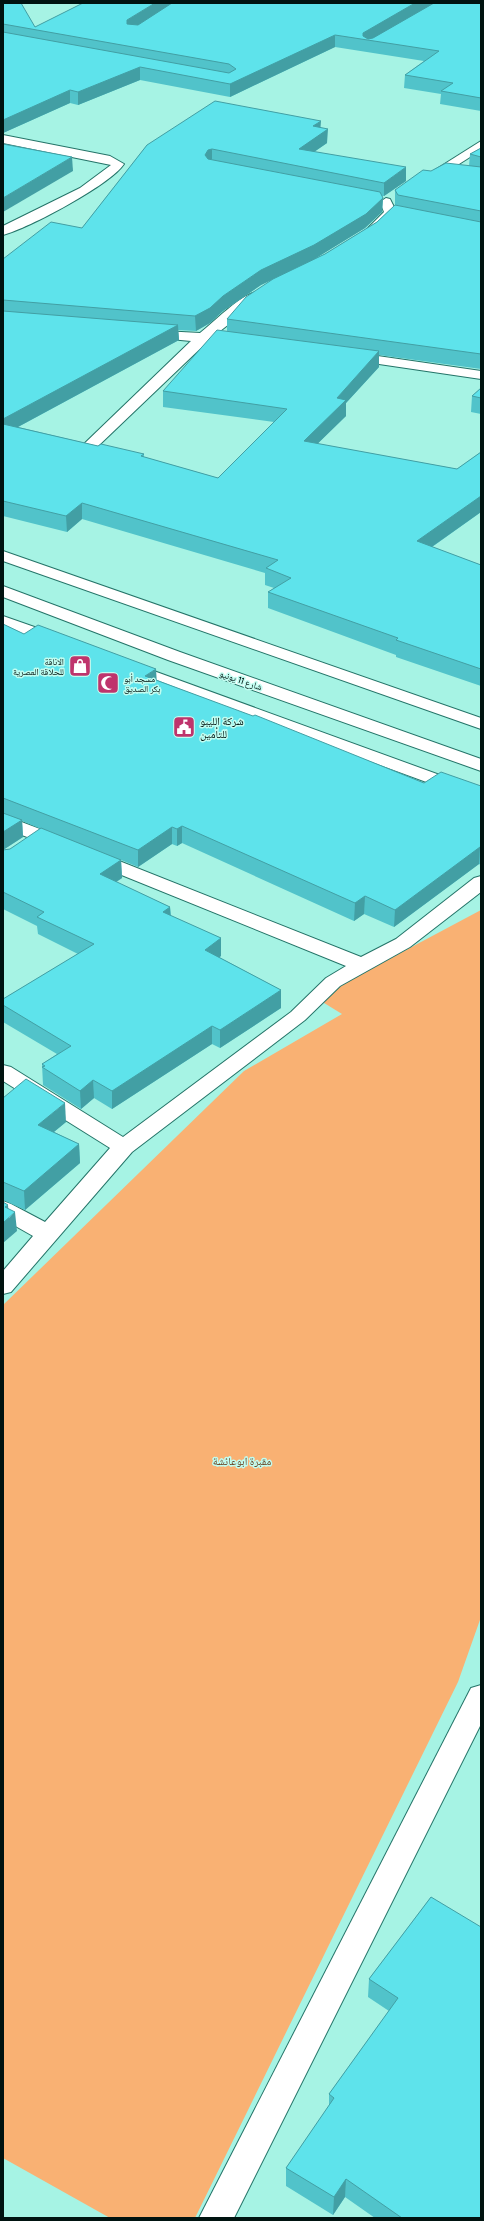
<svg xmlns="http://www.w3.org/2000/svg" width="484" height="2221" font-family="Cabin,'Noto Naskh Arabic',sans-serif">
	<style>
		.green { fill: #f9b173 }
		.lines { fill: none; stroke-linecap: round; stroke-linejoin: round }
		.minor-casing { stroke: #247468; stroke-width: 2 }
		.trunk-casing { stroke: #247468; stroke-width: 2 }
		.minor { fill: #fff; fill-rule: evenodd }
		.trunk { fill: #fff; fill-rule: evenodd }
		.wall { fill: #51c3ca; fill-rule: evenodd }
		.shaded-wall { fill: #429fa4 }
		.building { fill: #5ee3eb; stroke: #429fa4 }
		.labels { text-anchor: middle; dominant-baseline: central; stroke-width: 3; stroke-linejoin: round; paint-order: stroke }
		.far-poi-label { font-size: 9px; fill: #001310; stroke: #c1fdf1; text-anchor: end }
		.far-street-label { font-size: 9px; fill: #001310; stroke: #c1fdf1 }
		.poi-label { font-size: 11px; fill: #001310; stroke: #c1fdf1; text-anchor: start }
		.park-label { font-size: 11px; fill: #6b4625; stroke: #c1fdf1 }
	</style>
	<rect width="100%" height="100%" fill="#a6f3e4"/>
	<!-- green -->
	<polygon class="green" points="481,910 481,1617 458,1682 195,2218 110,2218 3,2158 3,1305 244,1071 342,1014 316,998"/>
	<g class="lines">
		<!-- minor casing -->
		<g class="minor-casing">
			<g id="minor">
				<path d="M3,135L110,156L124,164C110,185 29,228 3,235V226L80,188L111,165L3,143Z"/>
				<polygon points="481,141 481,150 445,173 437,173 435,170"/>
				<polygon points="386,198 390,199 397,213 377,235 367,235 366,232 367,229 384,212 380,202"/>
				<path d="M256,292L263,296L261,299L215,335L245,338L247,341L245,344L207,342L95,449H85L82,446L85,443L191,341L149,337L144,336L142,333L144,330L200,333C214,322 239,296 256,292Z"/>
				<polygon points="350,352 481,371 481,379 345,359 343,356"/>
				<polygon points="3,616 63,637 66,641 63,645 57,646 3,627"/>
				<polygon points="129,662 481,790 481,802 123,671 120,667 123,663"/>
				<polygon points="3,815 69,840 72,844 69,848 62,850 3,828"/>
				<polygon points="94,851 361,957 396,939 474,878 481,876 481,892 410,947 340,986 305,1020 132,1152 11,1292 3,1294 3,1271 33,1236 3,1219 3,1201 11,1204 45,1222 110,1148 3,1081 3,1065 11,1067 123,1137 291,1012 326,978 346,966 87,861 84,857 87,853"/>
				<polygon points="481,1685 481,1724 234,2218 199,2218 471,1688"/>
			</g>
		</g>
		<!-- trunk casing -->
		<g class="trunk-casing">
			<g id="trunk">
				<polygon points="3,551 481,718 481,729 3,561"/>
				<polygon points="3,586 180,652 481,759 481,771 168,660 3,597"/>
			</g>
		</g>
		<!-- minor -->
		<use href="#minor" class="minor"/>
		<!-- trunk -->
		<use href="#trunk" class="trunk"/>
	</g>
	<!-- wall -->
	<g class="wall">
		<polygon points="3,3 35,27 481,3 481,111 440,104 441,94 404,88 405,75 424,61 335,47 230,97 140,80 78,105 70,103 3,133"/>
		<path d="M321,128L327,143L314,152L406,181L384,196H382L383,198L382,212L365,228L314,259L325,254L377,222L395,205V190L431,171L469,166L470,154L481,148V369L379,355V367L346,403V416L317,444L457,469L481,452V512L432,547L481,565V686L396,657V655L268,608V592L274,588L265,585V573L82,519L67,532L3,516V259L82,228L147,145ZM271,280L227,319V331L163,391V407L274,422L218,478L144,457V454L98,446L18,427L179,340L178,330L196,331L210,323L223,311L261,285Z"/>
		<polygon points="481,388 481,414 471,412 472,396"/>
		<polygon points="3,624 24,634 157,680 424,783 481,786 481,865 479,864 394,927 364,914 354,921 182,843 177,846 172,844 138,867 121,860 122,878 116,882 170,907 171,916 221,938 221,956 219,957 281,990 281,1008 220,1048 212,1044 112,1109 94,1098 81,1109 43,1085 42,1064 57,1054 3,1022 3,999 78,954 38,934 37,926 3,909 3,850 10,849 41,829 22,821 23,837 3,850"/>
		<polygon points="3,1098 66,1122 54,1132 79,1144 80,1163 25,1210 3,1200"/>
		<polygon points="431,1897 481,2218 375,2218 345,2197 333,2215 286,2186 286,2168 329,2106 329,2094 389,2011 368,1997 369,1979"/>
	</g>
	<!-- shaded-wall -->
	<g class="shaded-wall">
		<polygon points="155,3 175,3 127,33 127,20"/>
		<polygon points="415,3 436,3 371,40 362,39 363,33"/>
		<polygon points="335,35 335,47 230,97 230,84"/>
		<polygon points="140,67 140,80 78,105 78,92"/>
		<polygon points="70,90 70,103 3,133 3,120"/>
		<polygon points="321,121 320,134 328,129 327,143 298,163 299,149 313,126"/>
		<polygon points="212,149 212,163 208,164 205,155 208,150"/>
		<polygon points="72,157 73,171 3,212 3,198"/>
		<polygon points="406,167 406,181 384,196 384,183"/>
		<polygon points="383,198 382,212 365,228 313,260 261,285 223,311 210,323 196,331 195,316 223,296 261,270"/>
		<polygon points="178,325 179,340 3,435 3,419"/>
		<polygon points="379,351 379,367 346,403 346,416 304,457 304,441 337,398"/>
		<polygon points="481,496 481,512 416,558 417,541"/>
		<polygon points="82,503 82,519 67,532 66,516"/>
		<polygon points="156,669 157,685 145,676"/>
		<polygon points="22,820 23,837 3,850 3,832"/>
		<polygon points="182,826 182,843 177,846 177,829"/>
		<polygon points="172,827 172,844 138,867 138,850"/>
		<polygon points="480,847 479,864 394,927 395,910"/>
		<polygon points="121,860 122,878 101,892 100,874"/>
		<polygon points="365,896 364,914 354,921 355,903"/>
		<polygon points="170,907 171,924 163,912"/>
		<polygon points="221,938 221,956 205,968 205,950"/>
		<polygon points="281,990 281,1008 220,1048 220,1030"/>
		<polygon points="212,1026 212,1044 112,1109 112,1091"/>
		<polygon points="93,1080 94,1098 81,1109 80,1091"/>
		<polygon points="65,1103 66,1122 39,1144 38,1125"/>
		<polygon points="79,1144 80,1163 25,1210 24,1191"/>
		<polygon points="8,1205 9,1218 15,1212 17,1231 3,1243 3,1223 5,1207"/>
		<polygon points="346,2179 345,2197 333,2215 334,2197"/>
	</g>
	<!-- building -->
	<g class="building">
		<polygon points="3,3 21,3 35,27 83,3 155,3 127,20 127,24 138,25 172,3 415,3 363,33 363,36 368,39 373,38 434,3 481,3 481,98 441,91 453,83 405,75 439,51 335,35 230,84 140,67 78,92 70,90 3,120 3,32 229,73 236,69 229,64 3,24"/>
		<polygon points="215,101 321,121 313,126 328,129 299,149 406,167 384,183 212,149 208,150 205,155 208,159 380,192 383,198 366,214 314,245 261,270 223,296 210,308 195,316 3,300 3,259 51,222 82,228 147,145"/>
		<polygon points="3,144 72,157 3,198"/>
		<polygon points="481,148 481,157 470,154"/>
		<polygon points="446,163 481,167 481,211 398,195 395,190 423,170 431,171"/>
		<polygon points="395,205 481,222 481,354 227,319 246,297 273,279 325,254 377,222"/>
		<polygon points="3,311 178,325 3,419"/>
		<polygon points="217,330 379,351 337,398 346,400 304,441 457,469 481,452 481,496 417,541 481,565 481,669 396,640 398,638 268,592 291,578 266,568 278,560 82,503 66,516 3,501 3,424 98,446 101,444 144,454 141,456 218,478 287,409 163,391"/>
		<polygon points="481,388 481,398 472,396"/>
		<polygon points="3,624 24,634 38,625 156,669 145,676 253,716 255,715 424,783 441,772 481,786 481,847 480,847 395,910 365,896 355,903 182,826 177,829 172,827 138,850 3,798"/>
		<polygon points="3,813 22,820 3,832"/>
		<polygon points="41,828 121,860 100,874 170,907 163,912 221,938 205,950 281,990 220,1030 212,1026 112,1091 93,1080 80,1091 42,1067 45,1066 42,1064 71,1046 3,1005 3,999 94,944 37,917 44,912 3,892 3,850 10,849"/>
		<polygon points="26,1079 65,1103 38,1125 79,1144 24,1191 3,1182 3,1098"/>
		<polygon points="3,1202 8,1205 5,1207 15,1212 3,1223"/>
		<polygon points="431,1897 481,1927 481,2218 402,2218 346,2179 334,2197 286,2168 334,2098 329,2094 398,1998 369,1979"/>
	</g>
	<!-- icons -->
	<defs>
		<g id="shop-square" transform="scale(1.15)"><rect x="-9" y="-9" width="18" height="18" rx="4" fill="#bf346c" stroke="#c1fdf1"/><path d="M-5-2.5h2.3a2.7 3.5 0 0 1 5.4 0H5L5.5 6h-11ZM-1.5-2.5h3a1.5 2.3 0 0 0-3 0Z" fill="#fff"/></g>
		<g id="mosque-square" transform="scale(1.15)"><rect x="-9" y="-9" width="18" height="18" rx="4" fill="#bf346c" stroke="#c1fdf1"/><path d="M3.5-4.9A6 6 0 1 0 3.5 4.9A5 5 0 1 1 3.5-4.9Z" fill="#fff"/></g>
		<g id="civic-square" transform="scale(1.15)"><rect x="-9" y="-9" width="18" height="18" rx="4" fill="#bf346c" stroke="#c1fdf1"/><path d="M-.6-6.5H3V-4.5H.6V-3L4-1V1h2V6H-6V1h2V-1L-.6-3ZM-1.2 2.5V6h2.4V2.5Z" fill="#fff"/></g>
	</defs>
	<g fill-rule="evenodd">
		<use href="#shop-square" x="80" y="666"/>
		<use href="#mosque-square" x="108" y="683"/>
		<use href="#civic-square" x="184" y="727"/>
	</g>
	<g class="labels">
		<!-- far-poi labels -->
		<g class="far-poi-label">
			<text x="64" y="661">الاناقة<tspan x="64" dy="10">للحلاقة العصرية</tspan></text>
			<text x="124" y="678" text-anchor="start">مسجد أبو<tspan x="124" dy="10">بكر الصديق</tspan></text>
		</g>
		<!-- far-street labels -->
		<g class="far-street-label">
			<text transform="translate(241 680) rotate(19)">شارع 11 يونيو</text>
		</g>
		<!-- poi labels -->
		<g class="poi-label">
			<text x="200" y="721">شركة الليبو<tspan x="200" dy="13">للتأمين</tspan></text>
		</g>
		<!-- park labels -->
		<g class="park-label">
			<text x="242" y="1461">مقبرة ابوعائشة</text>
		</g>
	</g>
	<!-- border -->
	<rect width="484" height="2221" fill="none" stroke="#001310" stroke-width="8"/>
</svg>
